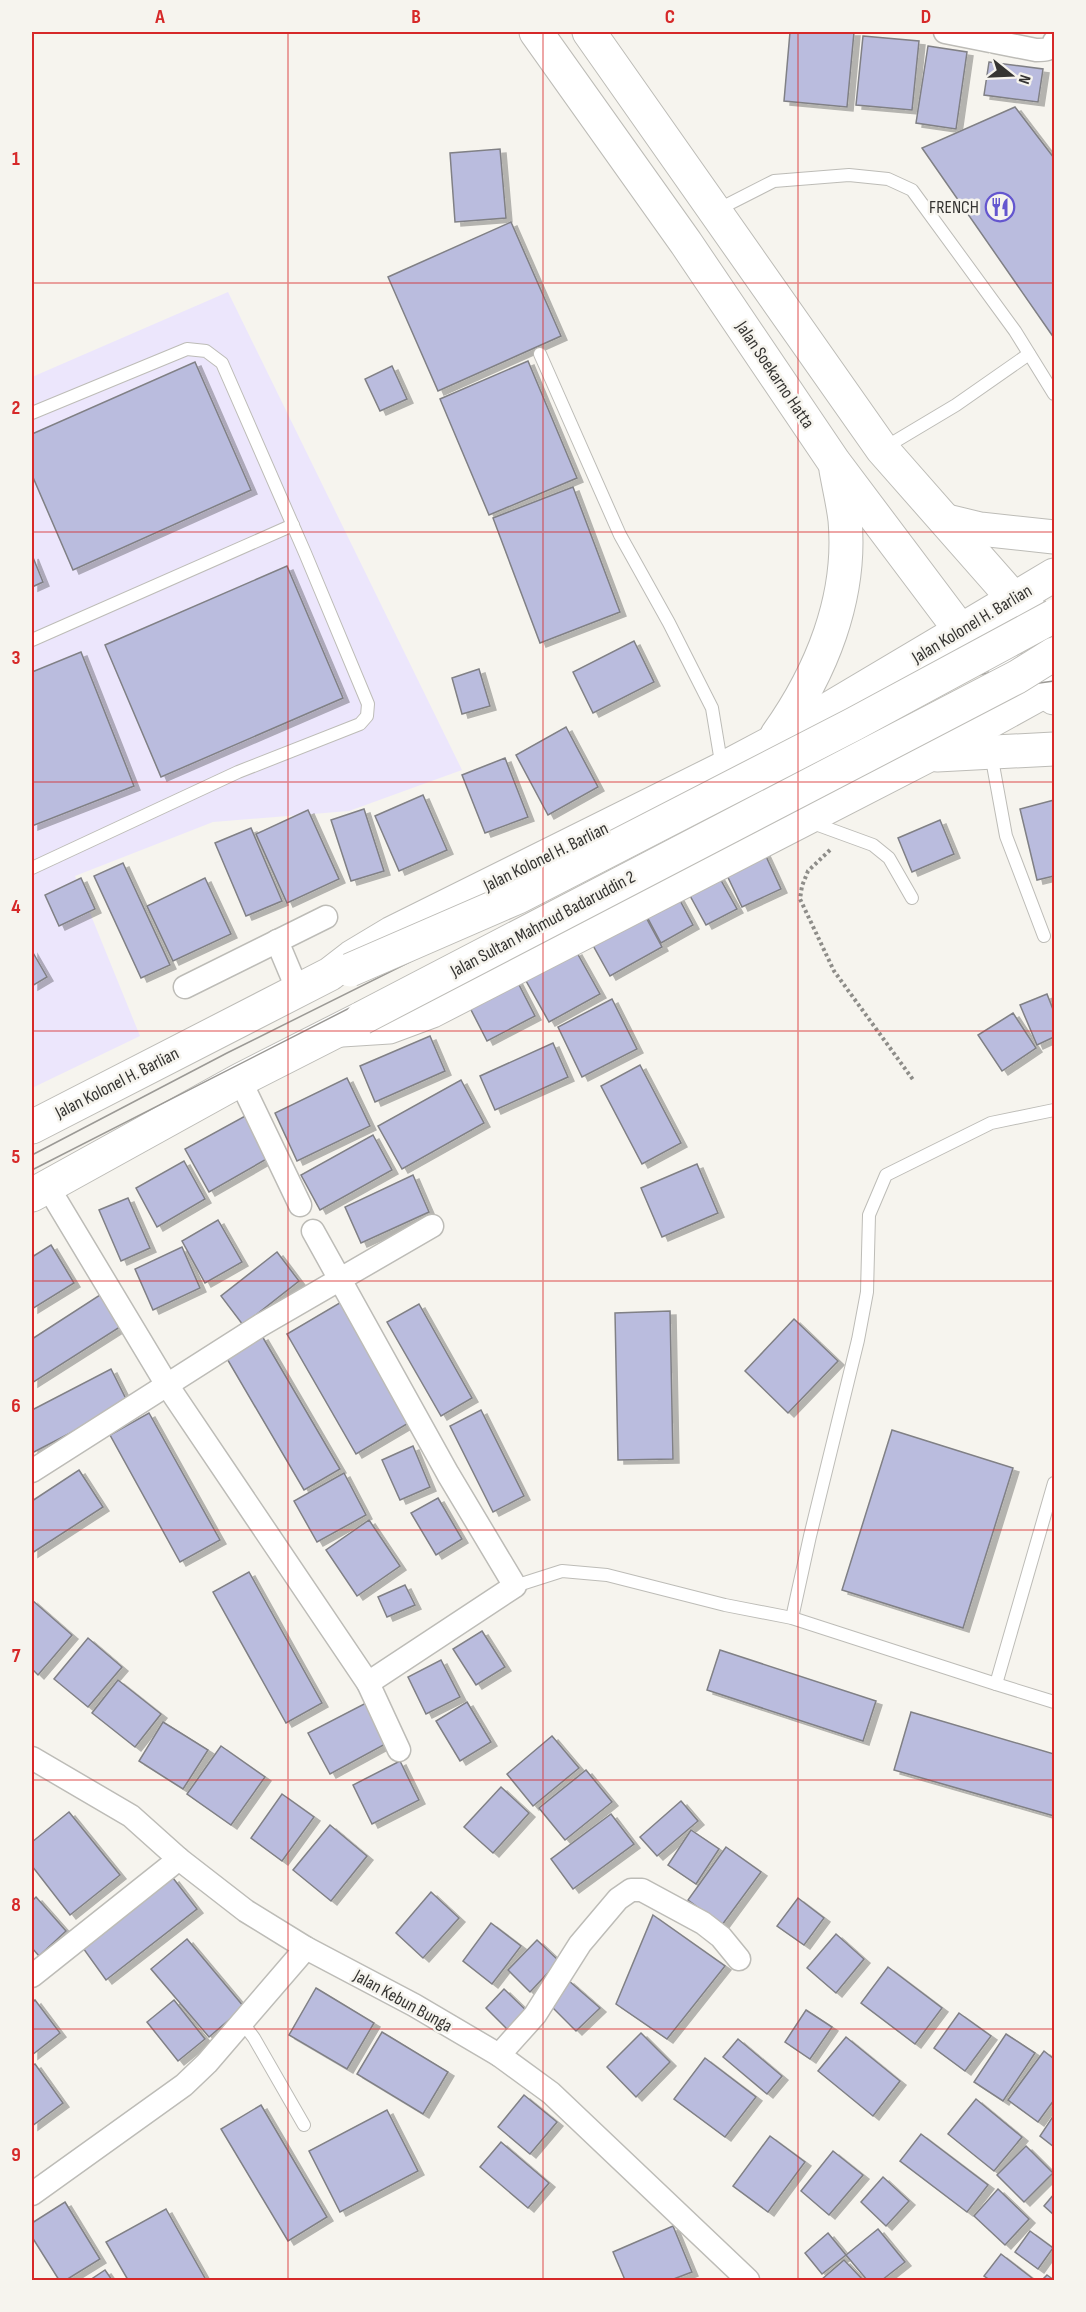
<svg xmlns="http://www.w3.org/2000/svg" width="1086" height="2312" font-family="'Sofia Sans Condensed',sans-serif">
	<style>
		.industrial { fill: #ece6fc }
		.building { fill: #babcde; stroke: #808085; stroke-width: 1.5; filter: url(#shadow) }
		.lines { fill: none; stroke-linecap: round; stroke-linejoin: round }
		.service-casing { stroke: #bdbcb7; stroke-width: 14 }
		.minor-casing { stroke: #bdbcb7; stroke-width: 25 }
		.trunk-casing { stroke: #bdbcb7; stroke-width: 35 }
		.path { stroke: #8e8d89; stroke-width: 4; stroke-dasharray: 3 3; stroke-linecap: butt }
		.service { stroke: #fff; stroke-width: 12 }
		.minor { stroke: #fff; stroke-width: 22 }
		.trunk { stroke: #fff; stroke-width: 33 }
		.tram { stroke: #9b9995; stroke-width: 1.5 }
		.trunk-bridge-casing { stroke: #bdbcb7; stroke-width: 35; stroke-linecap: butt }
		.trunk-bridge { stroke: #fff; stroke-width: 33 }
		.grid { fill: none; stroke: #d62828; stroke-width: 1.5; stroke-opacity: 0.55 }
		.labels { text-anchor: middle; dominant-baseline: central; stroke-width: 5; stroke-linejoin: round; paint-order: stroke }
		.poi-label { font-size: 18px; fill: #353432; stroke: #f6f4ee; text-anchor: end }
		.street-label { font-size: 18px; fill: #353432; stroke: #f6f4ee }
		.neatline { fill: none; stroke: #d62828; stroke-width: 2 }
		.grid-label { font-size: 20px; text-anchor: middle; font-weight: bold; fill: #d62828 }
	</style>
	<defs>
		<filter id="shadow"><feDropShadow dx="6" dy="4" stdDeviation="0" flood-color="#0004"/></filter>
	</defs>
	<rect width="100%" height="100%" fill="#f6f4ee"/>
	<!-- industrial -->
	<polygon class="industrial" points="228,292 462,770 349,811 213,822 75,876 140,1036 32,1088 32,377"/>
	<!-- building -->
	<g class="building">
		<polygon points="790,32 854,32 847,107 784,101"/>
		<polygon points="863,36 919,41 912,110 856,105"/>
		<polygon points="928,46 967,52 956,129 916,123"/>
		<polygon points="989,62 1043,69 1038,102 984,95"/>
		<polygon points="1015,107 1054,158 1054,338 922,148"/>
		<polygon points="500,149 506,218 455,222 450,153"/>
		<polygon points="511,222 561,336 438,391 388,277"/>
		<polygon points="528,361 577,478 489,515 440,399"/>
		<polygon points="195,362 251,490 73,570 32,475 32,434"/>
		<polygon points="392,366 407,399 380,411 365,379"/>
		<polygon points="573,487 620,612 540,643 493,518"/>
		<polygon points="32,555 43,582 32,587"/>
		<polygon points="287,566 343,698 161,777 105,645"/>
		<polygon points="634,641 654,682 593,713 573,672"/>
		<polygon points="81,652 134,786 32,826 32,672"/>
		<polygon points="479,669 490,706 462,714 452,678"/>
		<polygon points="566,727 598,787 548,815 516,755"/>
		<polygon points="505,758 528,817 485,833 462,775"/>
		<polygon points="423,795 447,850 399,871 375,816"/>
		<polygon points="1054,800 1054,876 1037,880 1020,809"/>
		<polygon points="364,809 384,871 351,881 331,820"/>
		<polygon points="308,810 339,879 287,903 256,834"/>
		<polygon points="940,820 954,854 912,872 898,838"/>
		<polygon points="251,828 282,901 246,916 215,843"/>
		<polygon points="764,852 781,889 742,907 725,871"/>
		<polygon points="123,863 170,965 141,978 94,876"/>
		<polygon points="718,875 737,909 706,925 688,892"/>
		<polygon points="81,878 95,909 59,926 45,895"/>
		<polygon points="205,878 231,934 173,961 147,906"/>
		<polygon points="676,893 693,925 661,943 644,911"/>
		<polygon points="643,912 662,947 610,976 590,940"/>
		<polygon points="32,951 47,977 32,986"/>
		<polygon points="576,951 600,994 549,1022 525,979"/>
		<polygon points="516,979 535,1016 487,1041 468,1004"/>
		<polygon points="1047,994 1054,1012 1054,1037 1037,1045 1020,1005"/>
		<polygon points="612,999 637,1049 582,1077 558,1027"/>
		<polygon points="1013,1013 1036,1048 1002,1071 978,1035"/>
		<polygon points="430,1036 445,1071 375,1102 360,1066"/>
		<polygon points="553,1043 568,1077 495,1110 480,1076"/>
		<polygon points="640,1065 681,1143 642,1164 601,1086"/>
		<polygon points="347,1078 370,1126 297,1161 275,1113"/>
		<polygon points="461,1080 484,1123 402,1169 378,1126"/>
		<polygon points="247,1115 270,1157 209,1192 185,1149"/>
		<polygon points="373,1135 392,1170 320,1210 301,1175"/>
		<polygon points="184,1161 205,1199 157,1227 136,1188"/>
		<polygon points="697,1164 718,1213 662,1237 641,1188"/>
		<polygon points="413,1175 429,1212 361,1243 345,1207"/>
		<polygon points="128,1198 150,1248 121,1261 99,1210"/>
		<polygon points="218,1220 242,1262 205,1283 182,1241"/>
		<polygon points="51,1245 74,1283 32,1309 32,1257"/>
		<polygon points="182,1247 200,1288 153,1310 135,1269"/>
		<polygon points="277,1252 299,1281 243,1325 221,1296"/>
		<polygon points="103,1293 123,1325 32,1383 32,1339"/>
		<polygon points="343,1301 412,1421 356,1454 287,1334"/>
		<polygon points="419,1304 472,1398 441,1416 387,1322"/>
		<polygon points="670,1311 673,1459 618,1460 615,1313"/>
		<polygon points="794,1319 838,1361 788,1413 745,1371"/>
		<polygon points="262,1336 340,1469 304,1490 226,1357"/>
		<polygon points="111,1369 128,1403 32,1453 32,1410"/>
		<polygon points="481,1410 524,1496 493,1512 450,1426"/>
		<polygon points="149,1413 220,1540 180,1562 110,1435"/>
		<polygon points="892,1430 1013,1468 963,1628 842,1590"/>
		<polygon points="413,1446 430,1487 400,1500 382,1460"/>
		<polygon points="79,1470 103,1507 32,1553 32,1501"/>
		<polygon points="344,1473 366,1515 317,1542 294,1501"/>
		<polygon points="438,1498 462,1539 436,1555 411,1513"/>
		<polygon points="369,1520 400,1566 357,1596 326,1550"/>
		<polygon points="249,1572 322,1703 286,1723 213,1592"/>
		<polygon points="405,1585 415,1605 387,1617 378,1597"/>
		<polygon points="32,1600 72,1635 38,1675 32,1669"/>
		<polygon points="482,1631 505,1667 476,1685 453,1649"/>
		<polygon points="88,1638 122,1667 88,1707 54,1679"/>
		<polygon points="720,1650 876,1701 863,1741 707,1690"/>
		<polygon points="441,1660 460,1697 426,1714 408,1677"/>
		<polygon points="118,1680 161,1714 135,1747 92,1713"/>
		<polygon points="368,1702 389,1742 330,1774 308,1733"/>
		<polygon points="467,1702 491,1742 460,1761 436,1721"/>
		<polygon points="911,1712 1054,1754 1054,1816 894,1770"/>
		<polygon points="163,1722 208,1750 183,1789 139,1761"/>
		<polygon points="552,1736 579,1768 533,1806 507,1774"/>
		<polygon points="221,1746 265,1777 231,1825 187,1794"/>
		<polygon points="400,1761 419,1800 372,1824 353,1785"/>
		<polygon points="586,1770 612,1802 565,1840 539,1808"/>
		<polygon points="501,1787 529,1813 493,1853 464,1827"/>
		<polygon points="282,1794 314,1817 282,1861 251,1838"/>
		<polygon points="681,1801 698,1821 657,1856 640,1837"/>
		<polygon points="69,1812 120,1875 70,1915 32,1866 32,1842"/>
		<polygon points="611,1814 634,1844 573,1889 551,1859"/>
		<polygon points="330,1825 367,1856 331,1901 293,1870"/>
		<polygon points="691,1830 719,1849 696,1884 668,1865"/>
		<polygon points="726,1847 761,1872 722,1925 688,1900"/>
		<polygon points="173,1878 197,1909 106,1980 83,1948"/>
		<polygon points="431,1892 459,1918 423,1958 396,1933"/>
		<polygon points="36,1897 66,1931 39,1956 32,1948 32,1901"/>
		<polygon points="798,1898 824,1918 804,1945 777,1926"/>
		<polygon points="653,1915 725,1966 667,2039 616,2004"/>
		<polygon points="491,1923 521,1946 492,1984 463,1961"/>
		<polygon points="836,1934 864,1959 836,1993 807,1968"/>
		<polygon points="187,1939 244,2007 209,2037 151,1969"/>
		<polygon points="537,1940 559,1961 530,1992 508,1970"/>
		<polygon points="888,1967 942,2008 915,2044 861,2003"/>
		<polygon points="568,1980 600,2008 576,2031 551,2006"/>
		<polygon points="316,1988 374,2023 347,2069 289,2035"/>
		<polygon points="504,1989 532,2016 513,2035 486,2008"/>
		<polygon points="35,2000 60,2033 32,2055 32,2003"/>
		<polygon points="174,2000 205,2039 178,2061 147,2022"/>
		<polygon points="806,2010 832,2027 810,2059 785,2042"/>
		<polygon points="959,2013 991,2036 965,2071 934,2048"/>
		<polygon points="382,2032 448,2072 423,2114 357,2074"/>
		<polygon points="641,2033 670,2062 636,2097 607,2067"/>
		<polygon points="1006,2034 1035,2053 1003,2101 974,2082"/>
		<polygon points="846,2037 900,2081 873,2116 818,2071"/>
		<polygon points="738,2039 782,2076 767,2094 723,2057"/>
		<polygon points="1044,2051 1054,2059 1054,2100 1038,2122 1008,2100"/>
		<polygon points="705,2058 756,2097 725,2137 674,2099"/>
		<polygon points="35,2064 63,2103 32,2126 32,2066"/>
		<polygon points="524,2095 557,2122 530,2154 498,2127"/>
		<polygon points="976,2099 1022,2137 994,2171 948,2134"/>
		<polygon points="261,2105 327,2217 288,2241 221,2129"/>
		<polygon points="387,2110 418,2171 340,2212 309,2151"/>
		<polygon points="1054,2115 1054,2147 1040,2136"/>
		<polygon points="921,2134 988,2185 967,2212 900,2161"/>
		<polygon points="770,2136 805,2162 768,2212 733,2186"/>
		<polygon points="501,2142 549,2183 528,2208 480,2167"/>
		<polygon points="1026,2146 1053,2173 1024,2202 997,2175"/>
		<polygon points="833,2151 863,2175 829,2215 801,2191"/>
		<polygon points="883,2177 909,2201 886,2226 861,2202"/>
		<polygon points="998,2189 1029,2219 1005,2245 974,2216"/>
		<polygon points="1054,2194 1054,2215 1044,2206"/>
		<polygon points="65,2202 100,2259 66,2280 59,2280 32,2237 32,2223"/>
		<polygon points="166,2209 206,2280 128,2280 106,2242"/>
		<polygon points="673,2226 692,2272 671,2280 625,2280 613,2252"/>
		<polygon points="878,2229 905,2262 882,2280 867,2280 846,2255"/>
		<polygon points="1030,2231 1053,2248 1038,2269 1015,2252"/>
		<polygon points="828,2233 846,2255 822,2274 805,2253"/>
		<polygon points="1001,2254 1032,2278 1030,2280 990,2280 984,2276"/>
		<polygon points="844,2260 863,2280 821,2280"/>
		<polygon points="105,2270 112,2280 90,2280"/>
		<polygon points="1047,2275 1054,2280 1042,2280"/>
	</g>
	<g class="lines">
		<!-- service casing -->
		<g class="service-casing">
			<g id="service">
				<polyline points="715,211 774,181 849,175 888,179 912,190 1015,331 1054,394"/>
				<polyline points="540,354 620,535 669,623 712,708 722,768"/>
				<polyline points="32,413 187,349 206,351 222,363 305,553 368,704 367,716 360,724 238,772 32,868"/>
				<polyline points="884,448 956,405 1029,354"/>
				<polyline points="32,640 293,525"/>
				<polyline points="991,754 1006,836 1044,936"/>
				<polyline points="810,822 873,845 889,858 912,898"/>
				<polyline points="1054,1483 996,1684 1054,1702"/>
				<polyline points="515,1586 562,1571 607,1575 725,1605 792,1618 996,1684"/>
				<polyline points="792,1618 810,1536 858,1340 867,1292 869,1215 886,1175 991,1123 1054,1110"/>
				<polyline points="242,2022 254,2038 304,2125"/>
			</g>
		</g>
		<!-- minor casing -->
		<g class="minor-casing">
			<g id="minor">
				<path d="M945,32L1036,50C1045,50 1051,50 1054,42"/>
				<polyline points="277,941 298,991"/>
				<polyline points="185,987 326,917"/>
				<polyline points="240,1080 300,1205"/>
				<polyline points="48,1187 167,1385 368,1683 399,1750"/>
				<polyline points="313,1231 448,1474 515,1586 368,1683"/>
				<polyline points="32,1471 261,1325 432,1226"/>
				<polyline points="32,1758 131,1816 179,1859 246,1911 306,1948 414,2005 499,2055 551,2093 748,2280"/>
				<polyline points="32,1976 179,1859"/>
				<polyline points="499,2055 535,2015 580,1944 618,1899 631,1890 642,1890 703,1923 721,1937 739,1959"/>
				<polyline points="32,2194 184,2085 207,2063 306,1948"/>
			</g>
		</g>
		<!-- trunk casing -->
		<g class="trunk-casing">
			<g id="trunk">
				<polyline points="536,32 686,243 834,462 961,631 1054,698"/>
				<polyline points="589,32 882,449 1014,599 1030,611"/>
				<polyline points="947,521 980,529 1054,537"/>
				<path d="M777,735C821,673 852,598 845,520C843,503 839,487 836,470"/>
				<polyline points="937,755 1054,749"/>
				<polyline points="342,1030 389,1027 432,1011 929,755 1043,692"/>
				<polyline points="32,1127 330,974 352,957 392,933 722,769 773,742 1054,575"/>
				<polyline points="32,1195 240,1080 360,1019"/>
			</g>
		</g>
		<!-- path -->
		<polyline class="path" points="830,850 808,871 802,886 800,899 834,971 914,1081"/>
		<!-- service -->
		<use href="#service" class="service"/>
		<!-- minor -->
		<use href="#minor" class="minor"/>
		<!-- trunk -->
		<use href="#trunk" class="trunk"/>
		<!-- tram -->
		<g class="tram">
			<polyline points="32,1155 227,1053 673,831 913,700 960,679 1002,670 1054,664"/>
			<polyline points="32,1170 673,843 921,713 965,693 1054,681"/>
		</g>
		<!-- trunk-bridge casing -->
		<g class="trunk-bridge-casing">
			<g id="trunk-bridge">
				<polyline points="350,970 518,897 854,724 1054,616"/>
				<polyline points="362,1018 1017,677 1054,654"/>
			</g>
		</g>
		<!-- trunk-bridge -->
		<use href="#trunk-bridge" class="trunk-bridge"/>
	</g>
	<!-- grid -->
	<path class="grid" d="M288,32V2280M543,32V2280M798,32V2280M32,283H1054M32,532H1054M32,782H1054M32,1031H1054M32,1281H1054M32,1530H1054M32,1780H1054M32,2029H1054"/>
	<!-- icons -->
	<defs>
		<g id="restaurant-ring" transform="scale(1.5)"><circle r="9.5" fill="#f6f4ee" stroke="#6456cf" stroke-width="1.5"/><path d="M-5-6h1v4h1v-4h1v4h1v-4h1v5L-1.5 .5V6h-2V.5L-5-1ZM5-6V6H3V1.5H1.5Q1.5-4 5-6Z" fill="#6456cf"/></g>
	</defs>
	<g fill-rule="evenodd">
		<use href="#restaurant-ring" x="1000" y="207"/>
	</g>
	<g class="labels">
		<!-- poi labels -->
		<g class="poi-label">
			<text x="979" y="207">FRENCH</text>
		</g>
		<!-- street labels -->
		<g class="street-label">
			<text transform="translate(775 375) rotate(56)">Jalan Soekarno Hatta</text>
			<text transform="translate(972 624) rotate(-31)">Jalan Kolonel H. Barlian</text>
			<text transform="translate(546 857) rotate(-26)">Jalan Kolonel H. Barlian</text>
			<text transform="translate(543 924) rotate(-28)">Jalan Sultan Mahmud Badaruddin 2</text>
			<text transform="translate(117 1083) rotate(-27)">Jalan Kolonel H. Barlian</text>
			<text transform="translate(403 2001) rotate(29)">Jalan Kebun Bunga</text>
		</g>
	</g>
	<!-- border -->
	<rect width="1086" height="2312" fill="none" stroke="#f6f4ee" stroke-width="66"/>
	<!-- north arrow -->
	<g transform="translate(1011 75) rotate(108)" stroke="#f6f4ee" stroke-width="4.5" paint-order="stroke">
	<path d="M0-4.5L10 22L0 15L-10 22Z" fill="#353432"/>
	<text y="-9" font-size="16" font-weight="bold" text-anchor="middle" fill="#353432">N</text>
	</g>
	<rect x="33" y="33" width="1020" height="2246" class="neatline"/>
	<g class="grid-label">
		<text x="160" y="23">A</text>
		<text x="416" y="23">B</text>
		<text x="670" y="23">C</text>
		<text x="926" y="23">D</text>
		<text x="16" y="165">1</text>
		<text x="16" y="414">2</text>
		<text x="16" y="664">3</text>
		<text x="16" y="913">4</text>
		<text x="16" y="1163">5</text>
		<text x="16" y="1412">6</text>
		<text x="16" y="1662">7</text>
		<text x="16" y="1911">8</text>
		<text x="16" y="2161">9</text>
	</g>
</svg>
